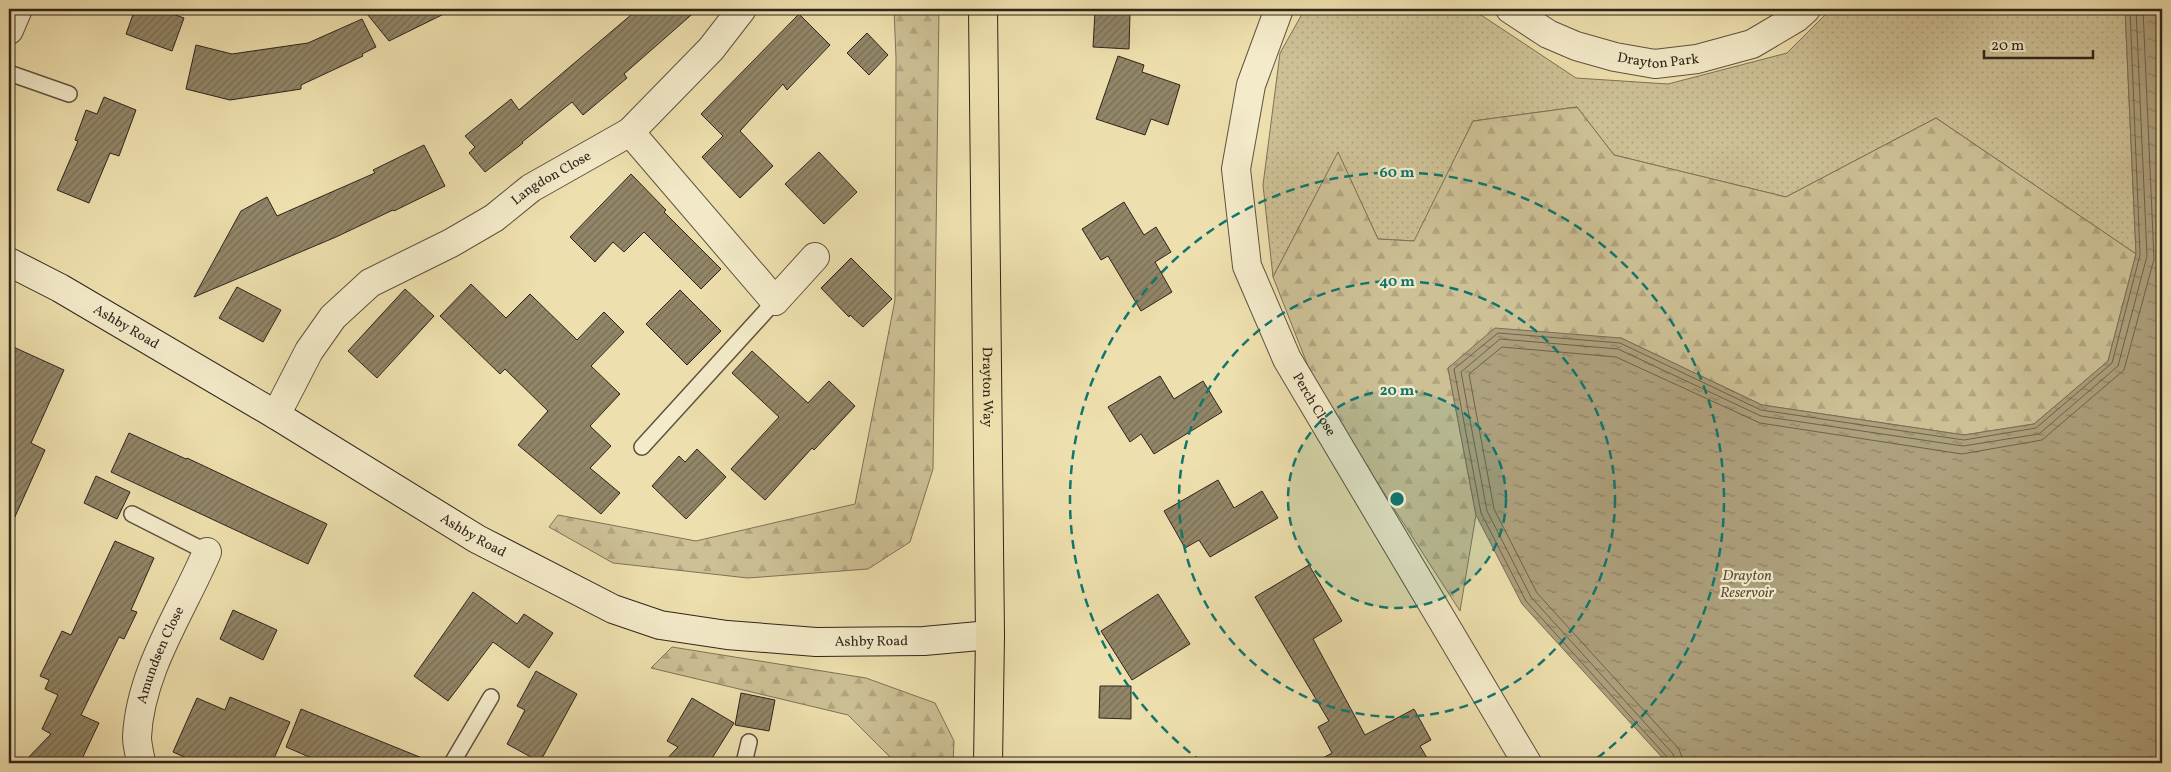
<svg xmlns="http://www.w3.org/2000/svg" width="2171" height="772" font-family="Vollkorn,serif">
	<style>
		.grass { fill: url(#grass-dots); stroke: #7e7258 }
		.forest { fill: url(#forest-firs); stroke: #7e7258 }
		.water { fill: url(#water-ripples); stroke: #7a6e56 }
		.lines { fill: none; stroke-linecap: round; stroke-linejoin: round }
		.shore { stroke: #6e624c; stroke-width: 1 }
		.building { fill: url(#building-hatch); stroke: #2e241c }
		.lane-casing { stroke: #5e5340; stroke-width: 18 }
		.street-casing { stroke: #5e5340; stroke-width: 30 }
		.secondary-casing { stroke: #2e241c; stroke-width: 30 }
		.primary-casing { stroke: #2e241c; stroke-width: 30 }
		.lane { stroke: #f4ebca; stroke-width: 15 }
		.street { stroke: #f4ebca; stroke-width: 28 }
		.secondary { stroke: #f4ebca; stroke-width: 28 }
		.primary { stroke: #eee0ae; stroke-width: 28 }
		.ring { fill: none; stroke: #0f766e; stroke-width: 2.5; stroke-dasharray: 9 6 }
		.labels { text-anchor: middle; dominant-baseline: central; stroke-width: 4.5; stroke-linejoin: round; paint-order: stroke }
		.street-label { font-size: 14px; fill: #2e241c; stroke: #f4ebca }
		.water-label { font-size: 15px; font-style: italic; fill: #5a4f3e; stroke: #f4ebca }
		.centre { fill: #0f766e; stroke: #f4ebca; stroke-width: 2.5 }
		.ring-label { font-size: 15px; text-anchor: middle; font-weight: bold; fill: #0f766e; stroke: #f4ebca; stroke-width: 4.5; stroke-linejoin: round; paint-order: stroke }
	</style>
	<defs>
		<pattern id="grass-dots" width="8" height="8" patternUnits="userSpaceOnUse" patternTransform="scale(1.25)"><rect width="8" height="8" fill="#cdc095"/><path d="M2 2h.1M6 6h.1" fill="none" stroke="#b0a580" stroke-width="1.8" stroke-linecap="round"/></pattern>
		<pattern id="forest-firs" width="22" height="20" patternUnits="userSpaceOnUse" patternTransform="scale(1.25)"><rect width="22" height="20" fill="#cdc095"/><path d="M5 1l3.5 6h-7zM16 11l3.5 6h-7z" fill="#b0a580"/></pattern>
		<pattern id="water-ripples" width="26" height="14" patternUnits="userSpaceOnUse" patternTransform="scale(1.25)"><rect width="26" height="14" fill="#ada07c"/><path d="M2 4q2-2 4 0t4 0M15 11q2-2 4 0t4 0" fill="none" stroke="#8d8265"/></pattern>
		<pattern id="building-hatch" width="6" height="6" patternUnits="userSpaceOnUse" patternTransform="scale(1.25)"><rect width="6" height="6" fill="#928668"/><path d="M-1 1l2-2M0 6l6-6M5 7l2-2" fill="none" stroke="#786d55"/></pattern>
	</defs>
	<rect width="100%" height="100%" fill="#eee0ae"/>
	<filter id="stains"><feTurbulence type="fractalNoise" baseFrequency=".004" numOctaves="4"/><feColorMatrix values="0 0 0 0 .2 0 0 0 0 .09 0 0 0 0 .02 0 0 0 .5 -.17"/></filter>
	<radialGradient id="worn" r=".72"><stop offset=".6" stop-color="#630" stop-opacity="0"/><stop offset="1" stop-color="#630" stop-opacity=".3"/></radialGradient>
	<!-- grass -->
	<polygon class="grass" points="1305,9 1472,9 1576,78 1668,84 1787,53 1831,9 2125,9 2136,254 1936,118 1786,197 1614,155 1577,107 1473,121 1415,241 1378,239 1338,153 1273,277 1263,185 1280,53"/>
	<!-- forest -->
	<g class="forest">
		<polygon points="894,9 939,9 933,469 910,542 868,569 748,578 613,563 549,527 558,515 696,541 855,504 895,300 896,58"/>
		<polygon points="1577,107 1614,155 1786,197 1936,118 2136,254 2108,361 2034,424 1964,435 1762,405 1621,338 1448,368 1476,515 1460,611 1317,389 1273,277 1338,152 1378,239 1414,241 1473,121"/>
		<polygon points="672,647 866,678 935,703 954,741 953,763 896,763 848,715 651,668"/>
	</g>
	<!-- water -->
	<polygon class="water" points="2125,9 2162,9 2162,763 1667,763 1522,604 1476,515 1448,368 1495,328 1621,338 1762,405 1964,435 2034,424 2108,361 2136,254"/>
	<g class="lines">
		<!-- shore -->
		<g class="shore">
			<polyline points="1670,763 1668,758 1526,601 1481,513 1454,369 1498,333 1620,343 1761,410 1964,440 2036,428 2112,363 2140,255 2130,9"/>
			<polyline points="1676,763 1673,754 1531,597 1487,511 1461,372 1500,339 1618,349 1761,416 1963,446 2039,434 2118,366 2147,256 2136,9"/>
			<polyline points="1684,763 1679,749 1537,593 1494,509 1469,374 1502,347 1616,357 1760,423 1962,454 2042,440 2124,370 2154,259 2143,9"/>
		</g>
	</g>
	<!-- building -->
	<g class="building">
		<polygon points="135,9 159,9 184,18 172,51 126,34"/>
		<polygon points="363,9 454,9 389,41"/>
		<polygon points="638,9 698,9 624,74 627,78 583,115 572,102 522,142 523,143 485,172 469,153 475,147 465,136 511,99 519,110"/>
		<polygon points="1095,11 1130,13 1129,49 1093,47"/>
		<polygon points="799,14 830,45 787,90 783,84 740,131 773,166 740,198 702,157 723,136 701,114"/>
		<polygon points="362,19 376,47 362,54 363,56 301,85 301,89 230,100 186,89 196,45 232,54 308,43"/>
		<polygon points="867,33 888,55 869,75 847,53"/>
		<polygon points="1118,56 1144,65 1142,72 1180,85 1168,125 1151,119 1145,135 1096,119"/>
		<polygon points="104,97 136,110 119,156 110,153 89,203 57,190 78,141 75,140 86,110 97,114"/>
		<polygon points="424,145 445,186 394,211 393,210 336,237 194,297 241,211 267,197 277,216 375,173 373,170"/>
		<polygon points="819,152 857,192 824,224 785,184"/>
		<polygon points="631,174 666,210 664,212 721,269 701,289 644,232 624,252 613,242 595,262 570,237"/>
		<polygon points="1124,202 1144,235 1156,227 1171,252 1155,262 1172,292 1141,311 1108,256 1101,260 1082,229"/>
		<polygon points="851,258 892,299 863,327 850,315 849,317 821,288"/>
		<polygon points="471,284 506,318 530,294 577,340 604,312 624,332 591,366 620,394 590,426 611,446 590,468 620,493 601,514 518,445 548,411 505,369 500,374 440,316"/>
		<polygon points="237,287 281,310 263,342 219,318"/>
		<polygon points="405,289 434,316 377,378 348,351"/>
		<polygon points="680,290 721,331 687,365 646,324"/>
		<polygon points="9,345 64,370 31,443 45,450 9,530"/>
		<polygon points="752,351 808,403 829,381 855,406 814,450 812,448 765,500 731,469 779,417 732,373"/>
		<polygon points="1160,376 1174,399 1203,381 1222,412 1154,454 1141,434 1130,442 1108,407"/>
		<polygon points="129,433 186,459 187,458 327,524 308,564 111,472"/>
		<polygon points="697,449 726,477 686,519 652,486 679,456 685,462"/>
		<polygon points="96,476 130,492 117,519 84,503"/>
		<polygon points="1218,480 1234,508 1262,491 1278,518 1210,557 1199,540 1185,548 1164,511"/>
		<polygon points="115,541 154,558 131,610 137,612 124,639 119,637 81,715 99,723 80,763 23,763 51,734 42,729 58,695 45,689 49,680 40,676 62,631 71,635"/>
		<polygon points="1309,565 1342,621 1313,639 1365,735 1414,709 1431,740 1420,746 1430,763 1314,763 1332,753 1318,727 1329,721 1255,597"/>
		<polygon points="473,592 517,624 524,614 553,633 529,668 493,642 448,701 414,676"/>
		<polygon points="1158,594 1190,644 1132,680 1101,631"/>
		<polygon points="233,610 277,630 263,660 220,639"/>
		<polygon points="536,671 577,694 540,762 507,744 525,710 517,706"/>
		<polygon points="1100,686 1131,686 1131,719 1099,718"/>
		<polygon points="741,693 775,700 769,731 735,725"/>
		<polygon points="230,697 290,722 272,763 198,763 173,752 197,698 225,710"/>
		<polygon points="692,698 734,723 709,763 663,763 678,747 667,741"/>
		<polygon points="301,709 432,762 431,763 323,763 286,747"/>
	</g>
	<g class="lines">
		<!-- lane casing -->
		<g class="lane-casing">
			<g id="lane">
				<polyline points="9,73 69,94"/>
				<polyline points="642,447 775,301"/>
				<polyline points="132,514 207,552"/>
				<polyline points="452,763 491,697"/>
				<polyline points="744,763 749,742"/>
			</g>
		</g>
		<!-- street casing -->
		<g class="street-casing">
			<g id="street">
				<path id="s1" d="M1279,9L1251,85L1236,169L1247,266L1287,359L1527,763"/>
				<path id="s2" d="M1510,9L1548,34L1576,46L1615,57L1655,64L1697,59L1752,44L1796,18L1806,9"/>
				<polyline points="9,30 18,9"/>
				<polyline points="630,132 711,49 742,9"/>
				<path id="s3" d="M276,415L309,351L333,317L370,283L451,243L494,218L531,188L630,132L775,301L815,257"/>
				<path id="s4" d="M141,763C140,755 137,745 137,737C140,671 182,611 207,552"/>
			</g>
		</g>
		<!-- secondary casing -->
		<g class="secondary-casing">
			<g id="secondary">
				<path id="s5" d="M9,262L60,288L276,415L477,539L613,609L660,625L727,635L816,642L924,641L990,635"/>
			</g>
		</g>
		<!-- primary casing -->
		<g class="primary-casing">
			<g id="primary">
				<path id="s6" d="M983,9L990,635L988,763"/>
			</g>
		</g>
		<!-- lane -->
		<use href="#lane" class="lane"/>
		<!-- street -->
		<use href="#street" class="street"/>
		<!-- secondary -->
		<use href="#secondary" class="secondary"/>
		<!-- primary -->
		<use href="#primary" class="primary"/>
	</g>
	<!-- distance rings -->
	<circle cx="1397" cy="499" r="109" fill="#0f766e" fill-opacity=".12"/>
	<g class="ring">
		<circle cx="1397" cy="499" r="109"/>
		<circle cx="1397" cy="499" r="218"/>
		<path d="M1202 762A327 327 0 1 1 1592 762"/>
	</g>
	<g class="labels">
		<!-- street labels -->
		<g class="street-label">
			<text stroke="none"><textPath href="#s2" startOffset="160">Drayton Park</textPath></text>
			<text stroke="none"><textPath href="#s3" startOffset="374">Langdon Close</textPath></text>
			<text stroke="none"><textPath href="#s5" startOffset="134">Ashby Road</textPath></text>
			<text stroke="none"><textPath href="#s6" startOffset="378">Drayton Way</textPath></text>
			<text stroke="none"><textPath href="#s1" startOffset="418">Perch Close</textPath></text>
			<text stroke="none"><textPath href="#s5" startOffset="539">Ashby Road</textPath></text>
			<text stroke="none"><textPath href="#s5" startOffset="959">Ashby Road</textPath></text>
			<text stroke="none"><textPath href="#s4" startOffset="112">Amundsen Close</textPath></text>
		</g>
		<!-- water labels -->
		<g class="water-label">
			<text x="1747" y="576">Drayton<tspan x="1747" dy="17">Reservoir</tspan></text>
		</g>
	</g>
	<circle cx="1397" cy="499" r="8" class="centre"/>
	<g class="ring-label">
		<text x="1397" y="177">60 m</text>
		<text x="1397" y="286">40 m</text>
		<text x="1397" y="395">20 m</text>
	</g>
	<!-- margin -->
	<rect width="2171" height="772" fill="none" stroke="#eee0ae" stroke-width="30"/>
	<rect x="10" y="10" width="2151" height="752" fill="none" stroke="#2e241c" stroke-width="2.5"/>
	<rect x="15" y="15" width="2141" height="742" fill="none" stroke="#2e241c"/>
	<!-- scale -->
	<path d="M1984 50v8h109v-8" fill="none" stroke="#2e241c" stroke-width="2.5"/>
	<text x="1991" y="50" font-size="15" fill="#2e241c" stroke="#f4ebca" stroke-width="4" paint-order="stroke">20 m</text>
	<rect width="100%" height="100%" filter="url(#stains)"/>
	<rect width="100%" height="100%" fill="url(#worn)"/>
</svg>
